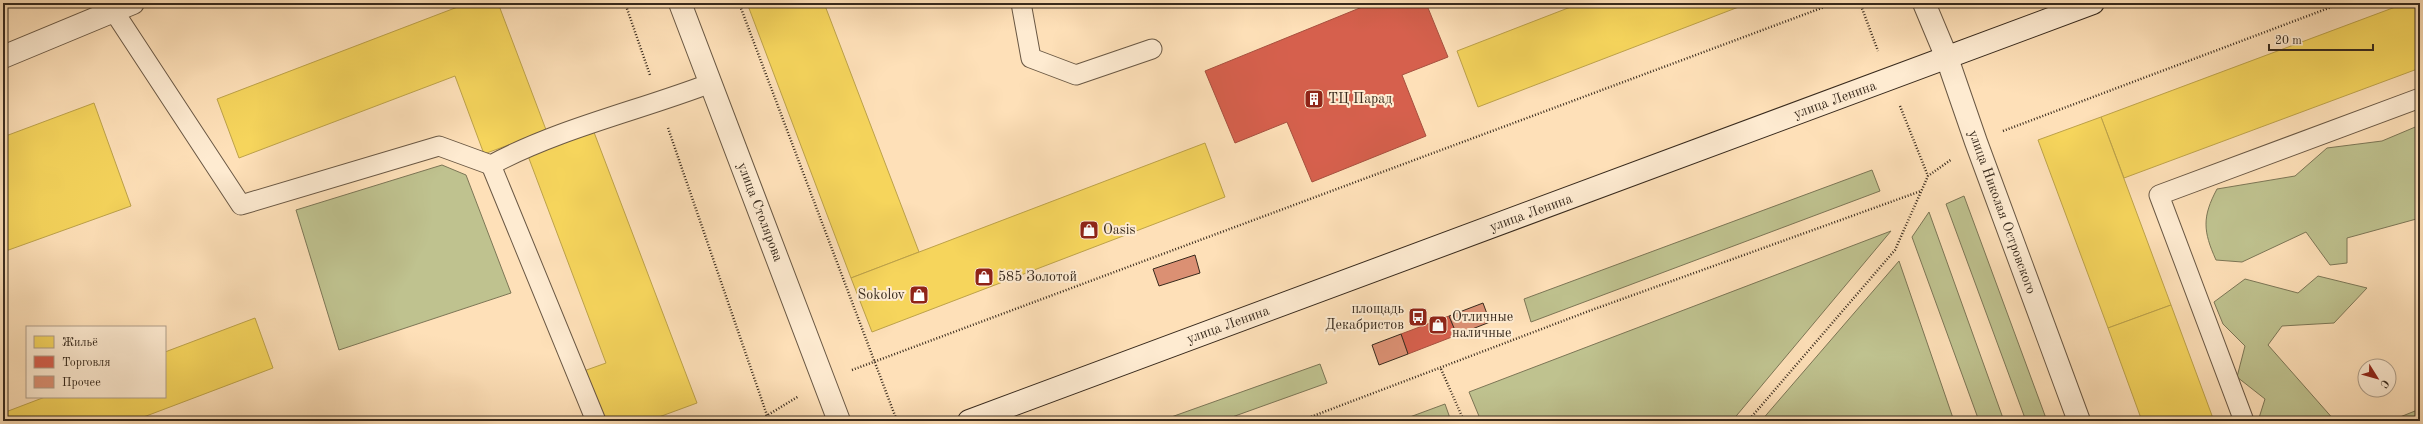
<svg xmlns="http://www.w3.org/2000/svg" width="2423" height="424" font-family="'Old Standard TT',serif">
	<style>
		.green { fill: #bfc28f; stroke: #7c7656 }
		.homes { fill: #f6d55c; stroke: #bda249 }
		.shops { fill: #d6604d; stroke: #a7503f }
		.building { fill: #db9073; stroke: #382a1d }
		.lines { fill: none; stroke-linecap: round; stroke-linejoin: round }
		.service-casing { stroke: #6a5844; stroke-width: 21 }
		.minor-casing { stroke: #6a5844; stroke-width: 24 }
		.secondary-casing { stroke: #382a1d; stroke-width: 24 }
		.path { stroke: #382a1d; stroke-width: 2.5; stroke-dasharray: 1 2; stroke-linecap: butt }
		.service { stroke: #feebd1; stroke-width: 19 }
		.minor { stroke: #feebd1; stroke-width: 22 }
		.secondary { stroke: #feebd1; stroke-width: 22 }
		.labels { text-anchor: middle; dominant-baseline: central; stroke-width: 4; stroke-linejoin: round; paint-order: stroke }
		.poi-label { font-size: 14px; fill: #382a1d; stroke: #feebd1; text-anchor: start }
		.street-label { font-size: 14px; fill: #382a1d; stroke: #feebd1 }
	</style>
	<rect width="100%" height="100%" fill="#fee0b8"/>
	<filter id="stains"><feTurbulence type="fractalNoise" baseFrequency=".005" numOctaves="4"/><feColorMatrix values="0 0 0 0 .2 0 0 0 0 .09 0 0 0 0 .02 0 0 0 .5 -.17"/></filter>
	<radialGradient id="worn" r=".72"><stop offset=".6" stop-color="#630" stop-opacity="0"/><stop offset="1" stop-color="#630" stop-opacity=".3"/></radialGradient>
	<!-- green -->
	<g class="green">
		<path d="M2420,125V218L2347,238V263L2330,265L2306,232L2242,262L2216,260C2203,231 2202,217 2217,189L2295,176L2327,148L2382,141Z"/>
		<polygon points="442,165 466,175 511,293 339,350 296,210"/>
		<polygon points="1872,170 1880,191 1531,322 1524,299"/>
		<polygon points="1964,196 2047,421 2026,421 1946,204"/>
		<polygon points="1929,212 2004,421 1979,421 1912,237"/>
		<polygon points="1891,231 1732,421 1481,421 1469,392"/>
		<polygon points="1899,261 1954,421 1761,421"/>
		<polygon points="2318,276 2367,288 2334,323 2282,326 2268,345 2335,421 2258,421 2265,399 2237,377 2245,346 2223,324 2214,302 2245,279 2298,293"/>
		<polygon points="1320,364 1327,383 1221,421 1160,421"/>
		<polygon points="1445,404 1451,421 1399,421"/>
		<polygon points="2420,409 2420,421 2390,421"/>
	</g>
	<!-- homes -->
	<g class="homes">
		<polygon points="468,3 498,3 551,143 592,127 697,403 648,421 599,421 581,372 606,363 522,140 484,154 455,76 239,158 217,99"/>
		<polygon points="747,3 824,3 919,252 851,278"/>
		<polygon points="1581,3 1749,3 1478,107 1457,51"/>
		<polygon points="2406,3 2420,3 2420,68 2124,178 2101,117"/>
		<polygon points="94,103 131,206 3,252 3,137"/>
		<polygon points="2101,117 2171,305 2108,328 2038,140"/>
		<polygon points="1205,143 1225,197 872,332 851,278"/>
		<polygon points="2171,305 2214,421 2142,421 2108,328"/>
		<polygon points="255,318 273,368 133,421 3,421 3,413 45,397 165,397 165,352"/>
	</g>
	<!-- shops -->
	<g class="shops">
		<polygon points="1372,3 1426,3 1448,57 1402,75 1426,136 1312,182 1287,122 1235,143 1205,71"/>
		<polygon points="1449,316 1457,335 1408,354 1401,334"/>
	</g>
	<!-- building -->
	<g class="building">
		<polygon points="1195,255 1200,273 1159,286 1153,269"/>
		<polygon points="1483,303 1490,322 1457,335 1449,316"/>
		<polygon points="1401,334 1408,354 1379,365 1372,345"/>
	</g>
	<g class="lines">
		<!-- service casing -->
		<g class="service-casing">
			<g id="service">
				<polyline points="1021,3 1031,58 1076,75 1152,49"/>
				<path d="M113,10L241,205L439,146L491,165C560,128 638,111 711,83"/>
				<polyline points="491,165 596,421"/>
				<polyline points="2244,421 2159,195 2420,98"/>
			</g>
		</g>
		<!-- minor casing -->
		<g class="minor-casing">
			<g id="minor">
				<polyline points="680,3 839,421"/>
				<polyline points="1924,3 1947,58 1976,142 2079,421"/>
				<polyline points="3,57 133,3"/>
			</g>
		</g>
		<!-- secondary casing -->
		<g class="secondary-casing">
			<polyline id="secondary" points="969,421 2093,3"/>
		</g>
		<!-- path -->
		<g class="path">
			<polyline points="625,3 650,75"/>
			<polyline points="739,3 897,421"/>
			<polyline points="1860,3 1878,51"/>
			<polyline points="1900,106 1928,176"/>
			<polyline points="668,128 769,421"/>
			<polyline points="2003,131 2342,3"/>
			<polyline points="1441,369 1464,421"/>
			<polyline points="852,370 1835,3"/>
			<polyline points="758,421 799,396"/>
			<polyline points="1300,421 1589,311 1921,191"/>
			<polyline points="1748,421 1895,250 1928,176 1952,159"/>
		</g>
		<!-- service -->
		<use href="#service" class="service"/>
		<!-- minor -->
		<use href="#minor" class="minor"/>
		<!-- secondary -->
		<use href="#secondary" class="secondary"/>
	</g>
	<!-- icons -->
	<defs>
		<g id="building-square" transform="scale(1)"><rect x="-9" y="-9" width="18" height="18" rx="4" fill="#8f2418" stroke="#feebd1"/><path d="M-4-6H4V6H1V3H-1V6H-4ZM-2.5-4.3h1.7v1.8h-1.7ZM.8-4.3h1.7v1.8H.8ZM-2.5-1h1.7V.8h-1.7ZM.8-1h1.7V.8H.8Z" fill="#fff"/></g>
		<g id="shop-square" transform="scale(1)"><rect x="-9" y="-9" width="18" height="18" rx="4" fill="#8f2418" stroke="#feebd1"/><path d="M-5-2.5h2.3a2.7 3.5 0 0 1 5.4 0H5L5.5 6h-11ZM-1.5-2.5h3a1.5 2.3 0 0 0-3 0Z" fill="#fff"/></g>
		<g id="bus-square" transform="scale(1)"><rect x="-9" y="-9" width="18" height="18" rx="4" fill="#8f2418" stroke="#feebd1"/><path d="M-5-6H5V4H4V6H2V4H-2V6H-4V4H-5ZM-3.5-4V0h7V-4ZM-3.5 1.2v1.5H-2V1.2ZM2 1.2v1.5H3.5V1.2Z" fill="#fff"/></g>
	</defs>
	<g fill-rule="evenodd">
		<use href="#building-square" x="1314" y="99"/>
		<use href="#shop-square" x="1089" y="230"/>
		<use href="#shop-square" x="984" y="277"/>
		<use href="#shop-square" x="919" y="295"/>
		<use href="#bus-square" x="1418" y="317"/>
		<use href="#shop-square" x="1438" y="325"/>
	</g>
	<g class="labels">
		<!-- poi labels -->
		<g class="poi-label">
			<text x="1328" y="99">ТЦ Парад</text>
			<text x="1103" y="230">Oasis</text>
			<text x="998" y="277">585 Золотой</text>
			<text x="905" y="295" text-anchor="end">Sokolov</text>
			<text x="1404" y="309" text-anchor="end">площадь<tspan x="1404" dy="16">Декабристов</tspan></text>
			<text x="1452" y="317">Отличные<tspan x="1452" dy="16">наличные</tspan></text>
		</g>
		<!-- street labels -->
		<g class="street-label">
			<text transform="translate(1835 100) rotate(-20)">улица Ленина</text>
			<text transform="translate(760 212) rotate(69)">улица Столярова</text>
			<text transform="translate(2002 212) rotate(70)">улица Николая Островского</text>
			<text transform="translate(1531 213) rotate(-20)">улица Ленина</text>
			<text transform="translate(1228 325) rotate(-20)">улица Ленина</text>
		</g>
	</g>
	<!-- margin -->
	<rect width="2423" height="424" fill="none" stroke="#fee0b8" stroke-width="16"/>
	<rect x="4" y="4" width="2415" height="416" fill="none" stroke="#382a1d" stroke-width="2"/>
	<rect x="8" y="8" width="2407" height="408" fill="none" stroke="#382a1d"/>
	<!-- legend -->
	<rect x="26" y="326" width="140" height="72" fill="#feebd1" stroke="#af9e89"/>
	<rect x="34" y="336" width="20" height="12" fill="#f6d55c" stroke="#af9e89"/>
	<text x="62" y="346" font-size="12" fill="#382a1d">Жильё</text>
	<rect x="34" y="356" width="20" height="12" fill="#d6604d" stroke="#af9e89"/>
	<text x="62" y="366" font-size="12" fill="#382a1d">Торговля</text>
	<rect x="34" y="376" width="20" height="12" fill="#db9073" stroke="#af9e89"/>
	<text x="62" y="386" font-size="12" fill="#382a1d">Прочее</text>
	<!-- north arrow -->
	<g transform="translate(2377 378) rotate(127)"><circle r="19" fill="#feebd1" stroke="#af9e89"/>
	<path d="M0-3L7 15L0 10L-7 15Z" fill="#8f2418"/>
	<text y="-6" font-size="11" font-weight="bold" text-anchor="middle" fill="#382a1d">С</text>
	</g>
	<!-- scale -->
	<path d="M2269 44v6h104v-6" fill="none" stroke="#382a1d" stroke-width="2"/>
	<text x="2275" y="44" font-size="12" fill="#382a1d" stroke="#feebd1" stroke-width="3" paint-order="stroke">20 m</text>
	<rect width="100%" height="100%" filter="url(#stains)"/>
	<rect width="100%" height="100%" fill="url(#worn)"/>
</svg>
